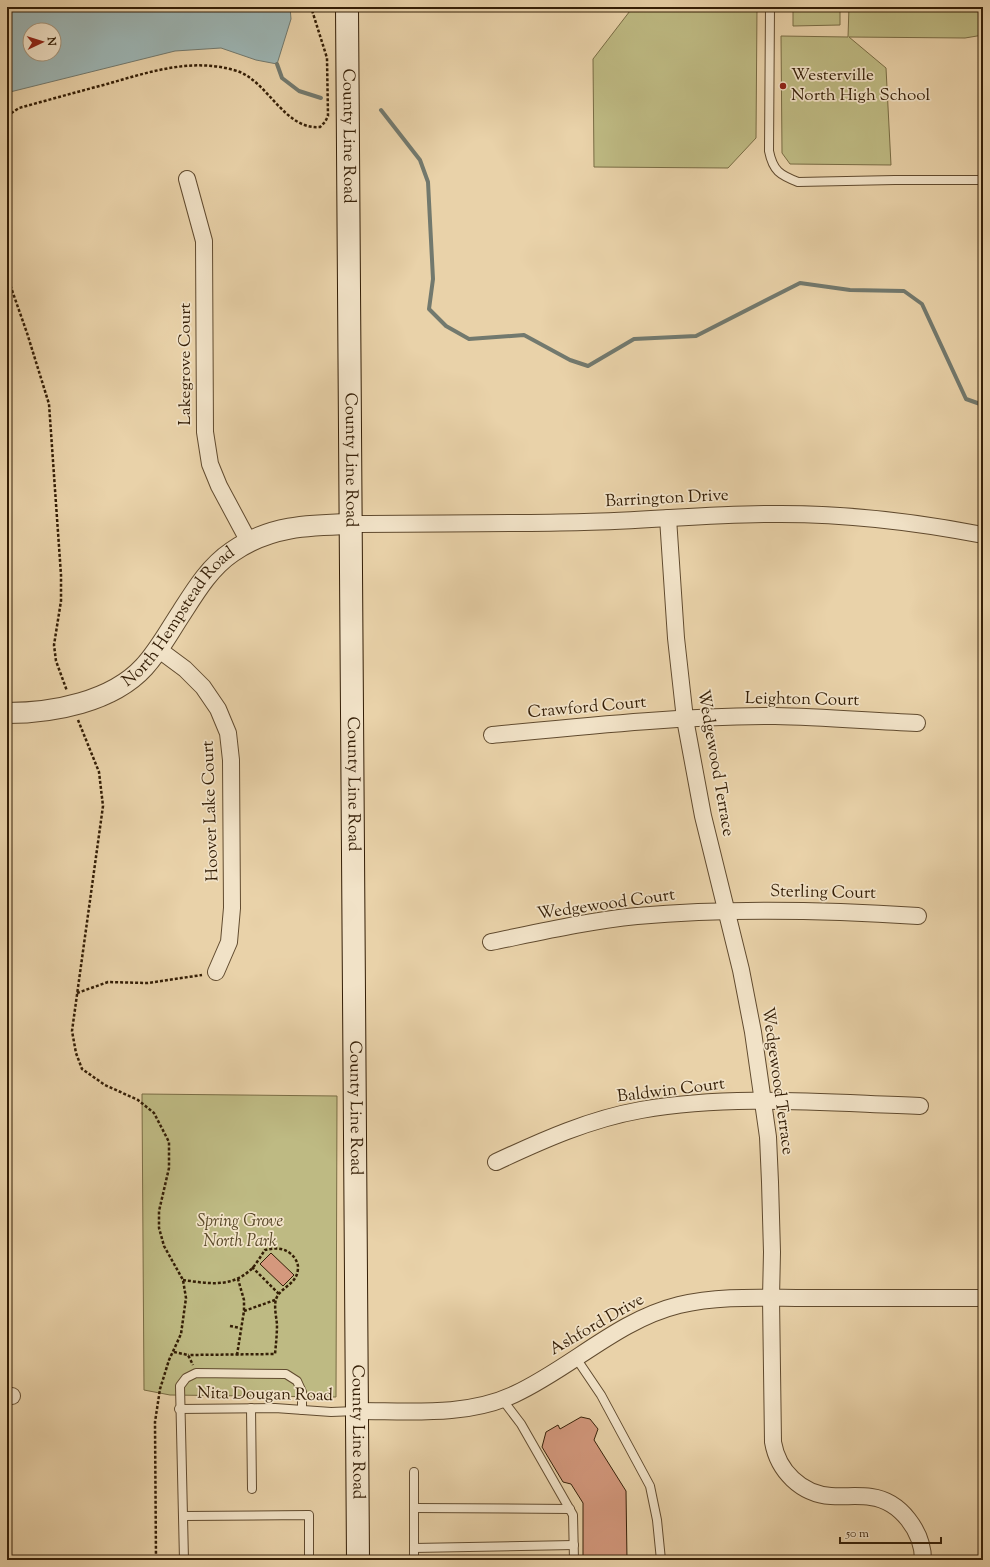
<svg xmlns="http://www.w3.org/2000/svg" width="990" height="1567" font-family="'Sorts Mill Goudy',serif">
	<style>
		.green { fill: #beba83; stroke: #796c44 }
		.water { fill: #9cb5b4; stroke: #72796e; fill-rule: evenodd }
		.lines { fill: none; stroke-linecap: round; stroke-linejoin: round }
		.stream { stroke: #72796e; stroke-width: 4 }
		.building { fill: #d4987d; stroke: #341e06 }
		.service-casing { stroke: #614b2f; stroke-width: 10 }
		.minor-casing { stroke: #614b2f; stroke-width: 18 }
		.tertiary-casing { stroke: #614b2f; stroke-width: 22 }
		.secondary-casing { stroke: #341e06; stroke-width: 24 }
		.path { stroke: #341e06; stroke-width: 2.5; stroke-dasharray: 3 2; stroke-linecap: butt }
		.service { stroke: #f1e2c7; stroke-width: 8 }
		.minor { stroke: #f1e2c7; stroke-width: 16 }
		.tertiary { stroke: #f1e2c7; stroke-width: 20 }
		.secondary { stroke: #f1e2c7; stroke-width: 22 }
		.poi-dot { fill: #8f2418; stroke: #f1e2c7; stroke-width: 1.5 }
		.labels { text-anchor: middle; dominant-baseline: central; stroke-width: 3.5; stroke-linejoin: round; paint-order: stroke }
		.poi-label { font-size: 17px; fill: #341e06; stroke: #f1e2c7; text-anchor: start }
		.street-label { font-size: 17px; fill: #341e06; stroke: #f1e2c7 }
		.park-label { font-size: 17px; font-style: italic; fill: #564525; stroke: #f1e2c7 }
	</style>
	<rect width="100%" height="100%" fill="#e9d2a9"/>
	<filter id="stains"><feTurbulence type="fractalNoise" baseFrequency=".005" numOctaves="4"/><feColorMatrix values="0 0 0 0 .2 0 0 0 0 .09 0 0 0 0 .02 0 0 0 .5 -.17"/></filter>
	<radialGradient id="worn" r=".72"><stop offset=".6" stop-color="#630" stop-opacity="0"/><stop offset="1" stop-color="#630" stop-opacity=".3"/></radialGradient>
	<!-- green -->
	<g class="green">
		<polygon points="633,7 757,7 756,138 728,168 594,167 593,59"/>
		<polygon points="793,7 840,7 840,25 793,26"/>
		<polygon points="849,7 983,7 983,35 965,38 849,37 886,68 891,165 790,164 782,153 781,36 848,37"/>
		<polygon points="142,1094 337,1096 336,1397 170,1395 144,1390"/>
	</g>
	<!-- water -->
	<path class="water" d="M7,7H290L291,19L277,64L256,60L221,48L175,51L10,92L7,91ZM30,30H54V54H30Z"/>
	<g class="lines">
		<!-- stream -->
		<g class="stream">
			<polyline points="277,64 282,78 299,91 321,98"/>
			<polyline points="381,110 420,160 428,182 433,279 429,309 446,326 469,339 524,335 570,360 588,366 634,339 696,336 800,283 850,290 904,291 922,304 966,399 983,405"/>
		</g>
	</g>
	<!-- building -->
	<g class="building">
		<polygon points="271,1253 294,1275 283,1286 260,1264"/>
		<polygon points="581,1417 590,1419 598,1429 594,1440 626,1491 627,1560 583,1560 583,1503 571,1484 563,1482 542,1447 546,1432 558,1425 560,1429"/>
	</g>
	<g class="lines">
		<!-- service casing -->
		<g class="service-casing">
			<g id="service">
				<path d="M770,7L769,151C773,171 780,175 798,182L895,180H983"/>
				<polyline points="576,1358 601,1395 650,1486 657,1520 661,1560"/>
				<polyline points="502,1399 521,1424 573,1515 574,1560"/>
				<polyline points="251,1408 252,1489"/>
				<polyline points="179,1409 275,1408 331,1412 356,1411"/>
				<polyline points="414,1472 414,1560"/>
				<polyline points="414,1508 570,1509"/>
				<polyline points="183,1516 309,1515 309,1560"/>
				<polyline points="414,1548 574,1545"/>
				<polyline points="184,1560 180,1386 186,1378 196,1373 286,1374 297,1381 302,1392 302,1410"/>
			</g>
		</g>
		<!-- minor casing -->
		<g class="minor-casing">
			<g id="minor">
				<polyline points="187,179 204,241 205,432 210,464 219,486 249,542"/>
				<path d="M668,518L676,638L685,719L703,816L741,970L753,1032L768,1137L770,1182L772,1252L771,1298L773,1442C778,1471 801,1494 831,1496C844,1497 858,1495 871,1497C901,1501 923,1532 923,1560"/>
				<path d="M351,524C429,523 506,524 584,522C649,521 715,513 781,514C849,514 916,522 983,535"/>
				<polyline points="158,649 185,669 203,687 218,709 228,733 231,760 232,908 229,942 216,972"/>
				<path d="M492,735C586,726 681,716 775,716C823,717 870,721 917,723"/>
				<path d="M491,942C540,932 588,921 637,916C731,908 825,910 918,916"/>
				<path d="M496,1162C543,1140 590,1119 641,1110C733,1094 827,1103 920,1106"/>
				<polyline points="7,1396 12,1396"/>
				<path d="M357,1411C410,1411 466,1417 515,1394C571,1368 618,1320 679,1305C720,1295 764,1298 806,1298C865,1298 924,1298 983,1298"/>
			</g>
		</g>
		<!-- tertiary casing -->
		<g class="tertiary-casing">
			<g id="tertiary">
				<path id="s1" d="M7,713C53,713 112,702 144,667C159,651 170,630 182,612C196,590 210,567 232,552C269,526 308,525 351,524"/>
			</g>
		</g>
		<!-- secondary casing -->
		<g class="secondary-casing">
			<g id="secondary">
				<path id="s2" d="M347,7L358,1560"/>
			</g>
		</g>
		<!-- path -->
		<g class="path">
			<path d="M7,116L19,108C48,100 77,92 107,84C149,72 193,57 237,71C268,81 284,130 320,127L325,122L328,116L327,58L311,7"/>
			<polyline points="7,276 27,333 49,404 61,575 61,601 54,645 56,661 67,691"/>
			<polyline points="78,720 99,772 103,806 72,1031 76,1053 82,1069 105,1085 138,1100 154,1113 169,1142 169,1168 159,1211 159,1228 164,1246 183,1280 186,1298 181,1334 169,1360 160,1389 155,1422 156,1560"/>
			<polyline points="77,993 108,982 148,983 202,975"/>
			<polyline points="252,1267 279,1294"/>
			<path d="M183,1280C205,1283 229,1288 248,1272C255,1267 260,1257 265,1250C274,1248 283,1247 291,1254C295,1257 298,1263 298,1267C298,1285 281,1286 276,1299C274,1306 276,1316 277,1324C277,1334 276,1344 275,1354L188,1355"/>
			<polyline points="244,1311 275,1300"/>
			<polyline points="230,1326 240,1328"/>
			<polyline points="174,1352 188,1355 193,1365"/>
			<polyline points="237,1355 244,1311 244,1300 238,1279"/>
		</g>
		<!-- service -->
		<use href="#service" class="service"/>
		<!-- minor -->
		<use href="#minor" class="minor"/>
		<!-- tertiary -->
		<use href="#tertiary" class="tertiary"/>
		<!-- secondary -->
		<use href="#secondary" class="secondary"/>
	</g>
	<!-- markers -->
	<circle class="poi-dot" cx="783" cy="86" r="4"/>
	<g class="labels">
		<!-- poi labels -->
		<g class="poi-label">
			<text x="791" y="76">Westerville<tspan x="791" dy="20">North High School</tspan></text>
		</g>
		<!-- street labels -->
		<g class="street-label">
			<text stroke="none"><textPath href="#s2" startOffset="129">County Line Road</textPath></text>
			<text transform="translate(186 364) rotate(-90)">Lakegrove Court</text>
			<text stroke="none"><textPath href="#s2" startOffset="453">County Line Road</textPath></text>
			<text transform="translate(667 499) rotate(-3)">Barrington Drive</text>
			<text stroke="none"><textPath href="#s1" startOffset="209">North Hempstead Road</textPath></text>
			<text transform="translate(802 700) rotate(1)">Leighton Court</text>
			<text transform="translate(587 708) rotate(-5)">Crawford Court</text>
			<text transform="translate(715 763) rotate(80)">Wedgewood Terrace</text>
			<text stroke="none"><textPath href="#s2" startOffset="777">County Line Road</textPath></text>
			<text transform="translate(211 811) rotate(-92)">Hoover Lake Court</text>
			<text transform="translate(823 893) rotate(1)">Sterling Court</text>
			<text transform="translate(606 905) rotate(-8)">Wedgewood Court</text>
			<text transform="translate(777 1081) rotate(82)">Wedgewood Terrace</text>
			<text transform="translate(671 1091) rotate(-7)">Baldwin Court</text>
			<text stroke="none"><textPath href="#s2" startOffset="1101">County Line Road</textPath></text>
			<text transform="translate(597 1325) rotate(-30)">Ashford Drive</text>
			<text transform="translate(265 1395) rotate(1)">Nita Dougan Road</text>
			<text stroke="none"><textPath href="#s2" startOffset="1425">County Line Road</textPath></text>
		</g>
		<!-- park labels -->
		<g class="park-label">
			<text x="240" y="1222">Spring Grove<tspan x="240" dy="20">North Park</tspan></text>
		</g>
	</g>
	<!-- margin -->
	<rect width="990" height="1567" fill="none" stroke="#e9d2a9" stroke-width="24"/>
	<rect x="8" y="8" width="974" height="1551" fill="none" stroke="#341e06" stroke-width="2"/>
	<rect x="12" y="12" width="966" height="1543" fill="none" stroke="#341e06"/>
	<!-- north arrow -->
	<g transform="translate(42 42) rotate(86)"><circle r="19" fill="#f1e2c7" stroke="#a5947a"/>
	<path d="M0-3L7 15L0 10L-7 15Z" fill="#8f2418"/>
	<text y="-6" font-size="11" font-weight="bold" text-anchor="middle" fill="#341e06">N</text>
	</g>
	<!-- scale -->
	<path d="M840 1537v6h101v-6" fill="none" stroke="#341e06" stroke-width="2"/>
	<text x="846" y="1537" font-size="12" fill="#341e06" stroke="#f1e2c7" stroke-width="3" paint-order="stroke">50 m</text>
	<rect width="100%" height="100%" filter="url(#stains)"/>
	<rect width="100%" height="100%" fill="url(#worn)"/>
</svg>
